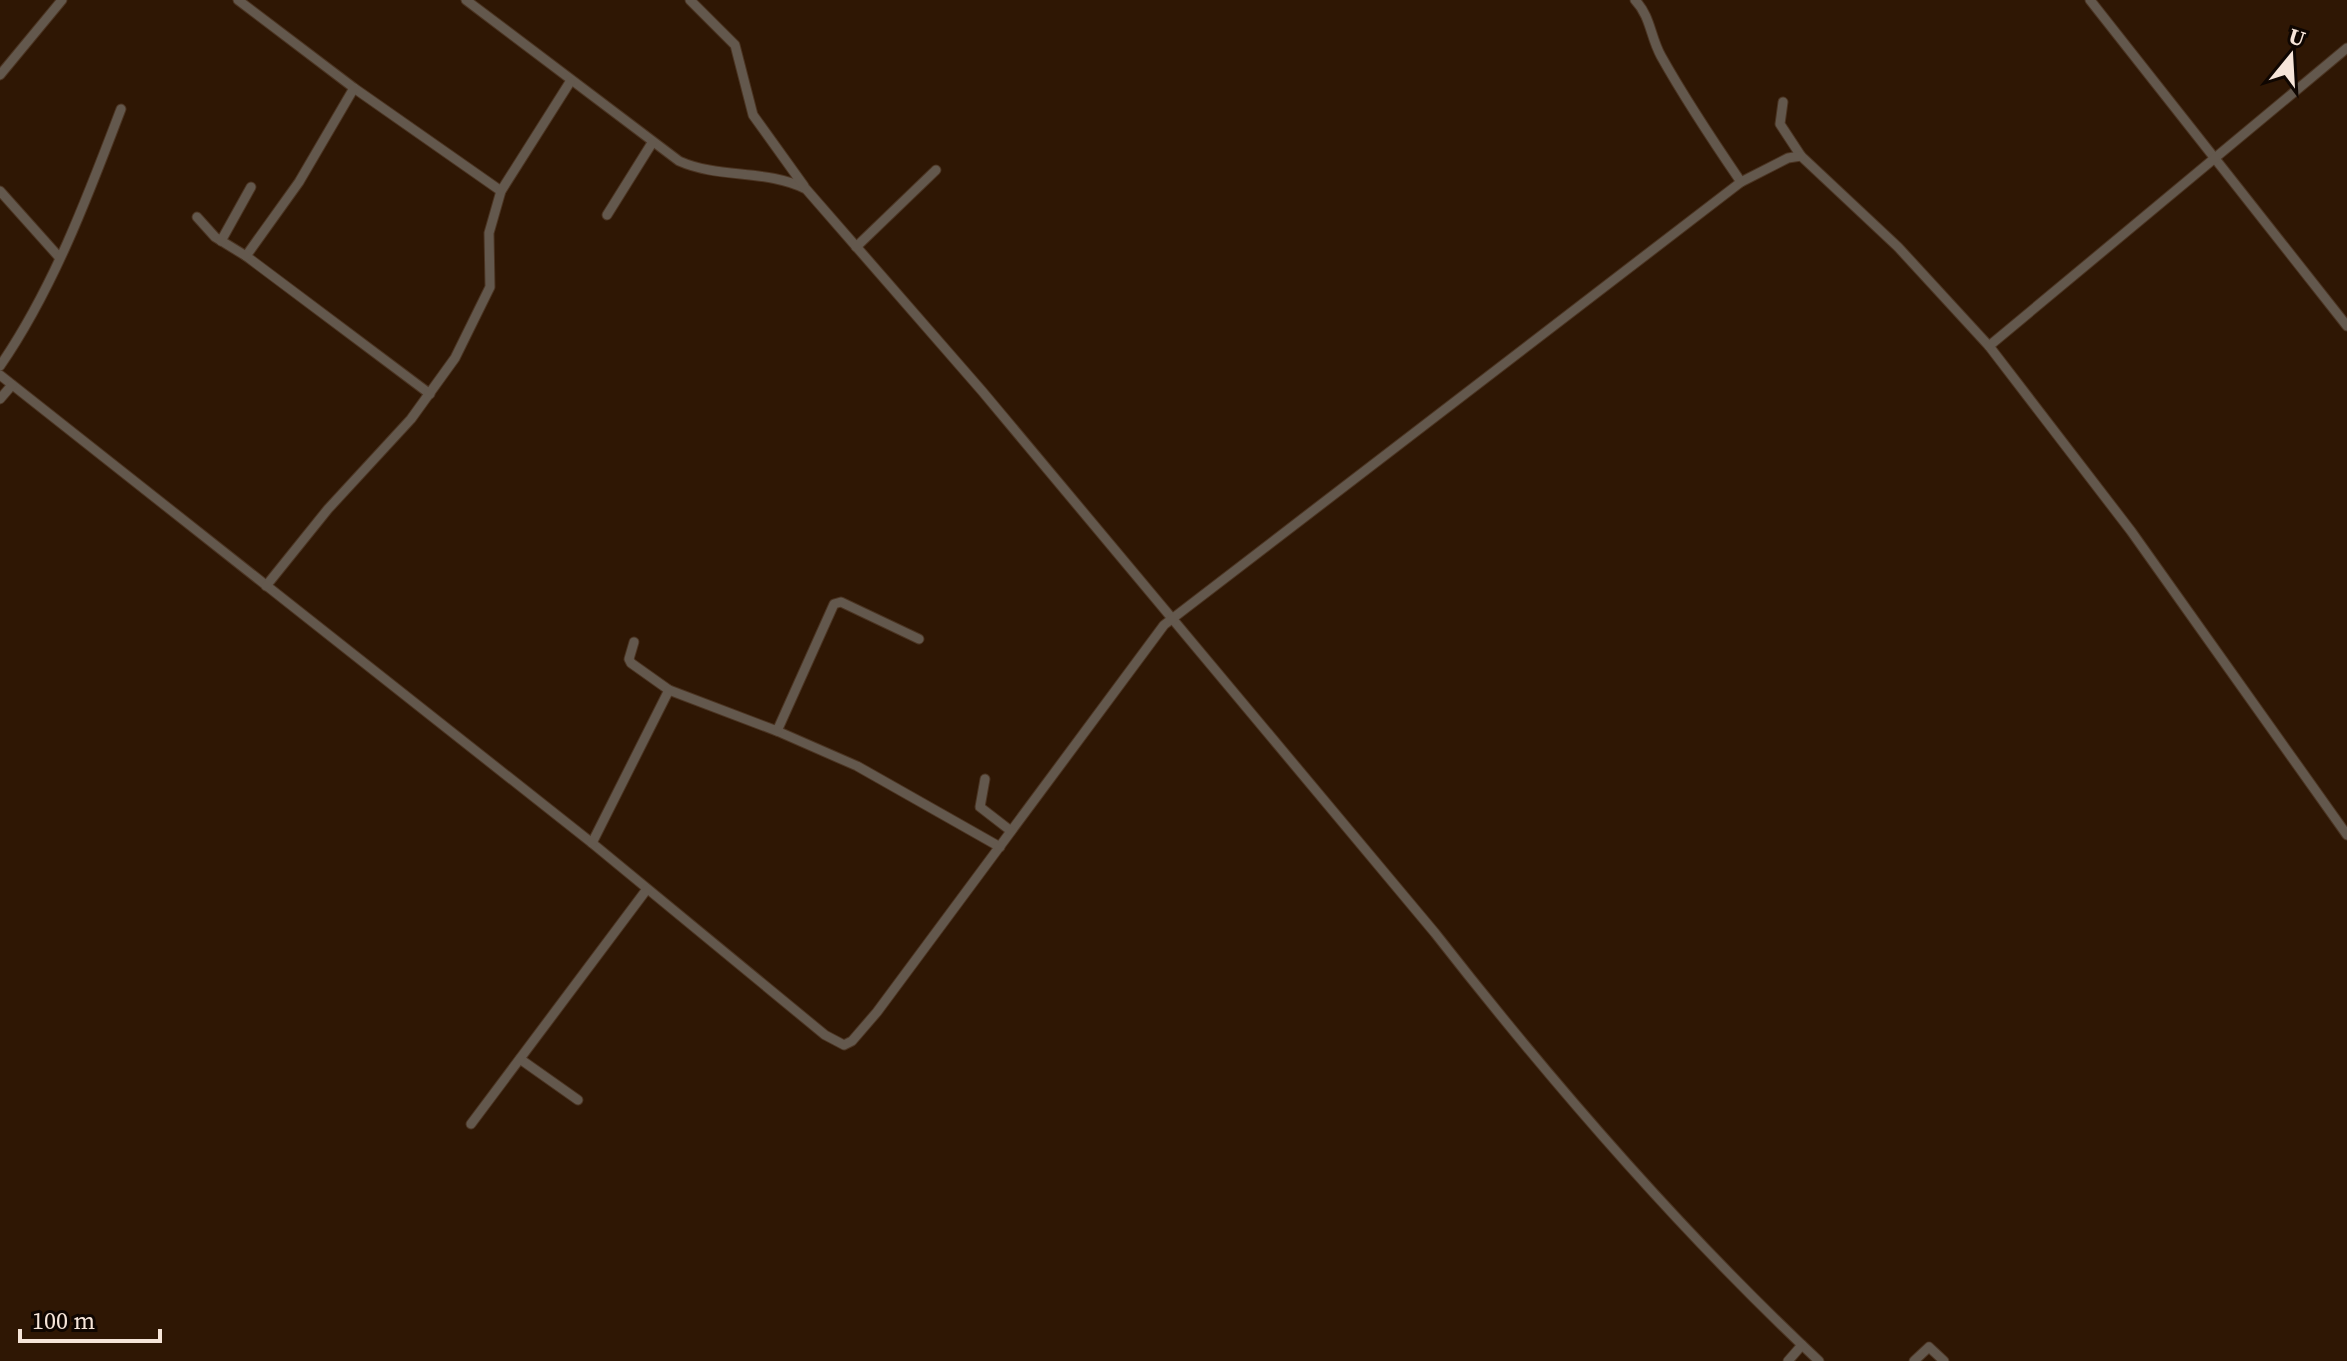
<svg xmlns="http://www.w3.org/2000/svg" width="2347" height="1361" font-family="'Source Serif 4',serif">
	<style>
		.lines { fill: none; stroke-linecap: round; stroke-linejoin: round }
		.street-casing { stroke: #4b3422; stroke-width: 11 }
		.street { stroke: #63584d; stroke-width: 9 }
	</style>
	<rect width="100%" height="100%" fill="#2f1704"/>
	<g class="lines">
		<!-- street casing -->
		<g class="street-casing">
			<g id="street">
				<polyline points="238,0 354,88 501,191"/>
				<path d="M466,0L679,161C719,179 767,169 806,189L982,391L1435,933C1553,1084 1679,1230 1819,1361"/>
				<polyline points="690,0 735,45 753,115 804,186"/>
				<path d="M1635,0C1651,17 1650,36 1661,56C1685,99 1713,141 1741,182"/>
				<polyline points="2090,0 2347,326"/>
				<polyline points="0,75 62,0"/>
				<polyline points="354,88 299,182 246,256 430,394"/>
				<polyline points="1783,102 1780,124 1801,156 1898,247 1989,346 2131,531 2347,835"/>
				<polyline points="0,191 59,257"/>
				<polyline points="607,215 652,143"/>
				<polyline points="197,217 215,237 246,256"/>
				<polyline points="221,241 251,187"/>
				<polyline points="856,247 936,170"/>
				<polyline points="1989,346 2347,48"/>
				<path d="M0,366C53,289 88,196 121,109"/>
				<polyline points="0,375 592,843 825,1035 844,1045 852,1041 877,1012 1164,625 1741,182 1788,158 1801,156"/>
				<polyline points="0,399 12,385"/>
				<polyline points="266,586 328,509 411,419 455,358 490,287 489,233 501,191 570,82"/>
				<polyline points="634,642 629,659 631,663 669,690"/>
				<polyline points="777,731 857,766 1000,847"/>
				<polyline points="985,779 980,807 1011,831"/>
				<polyline points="592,843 669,690 777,731 834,604 841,602 919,639"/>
				<polyline points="520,1059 578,1100"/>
				<polyline points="471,1124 647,889"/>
				<polyline points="1788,1361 1802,1345"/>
				<polyline points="1914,1361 1929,1347 1944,1361"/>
			</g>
		</g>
		<!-- street -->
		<use href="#street" class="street"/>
	</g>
	<!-- north arrow -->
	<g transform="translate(2291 56) rotate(18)" stroke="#0f0601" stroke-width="6" paint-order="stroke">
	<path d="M0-6L14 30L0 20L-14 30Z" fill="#f6e5d9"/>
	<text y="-12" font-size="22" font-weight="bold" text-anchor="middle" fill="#f6e5d9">U</text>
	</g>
	<!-- scale -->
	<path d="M20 1329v12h140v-12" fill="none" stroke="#f6e5d9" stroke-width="4"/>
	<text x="32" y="1329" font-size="24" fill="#f6e5d9" stroke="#0f0601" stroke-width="6" paint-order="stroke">100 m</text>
</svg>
